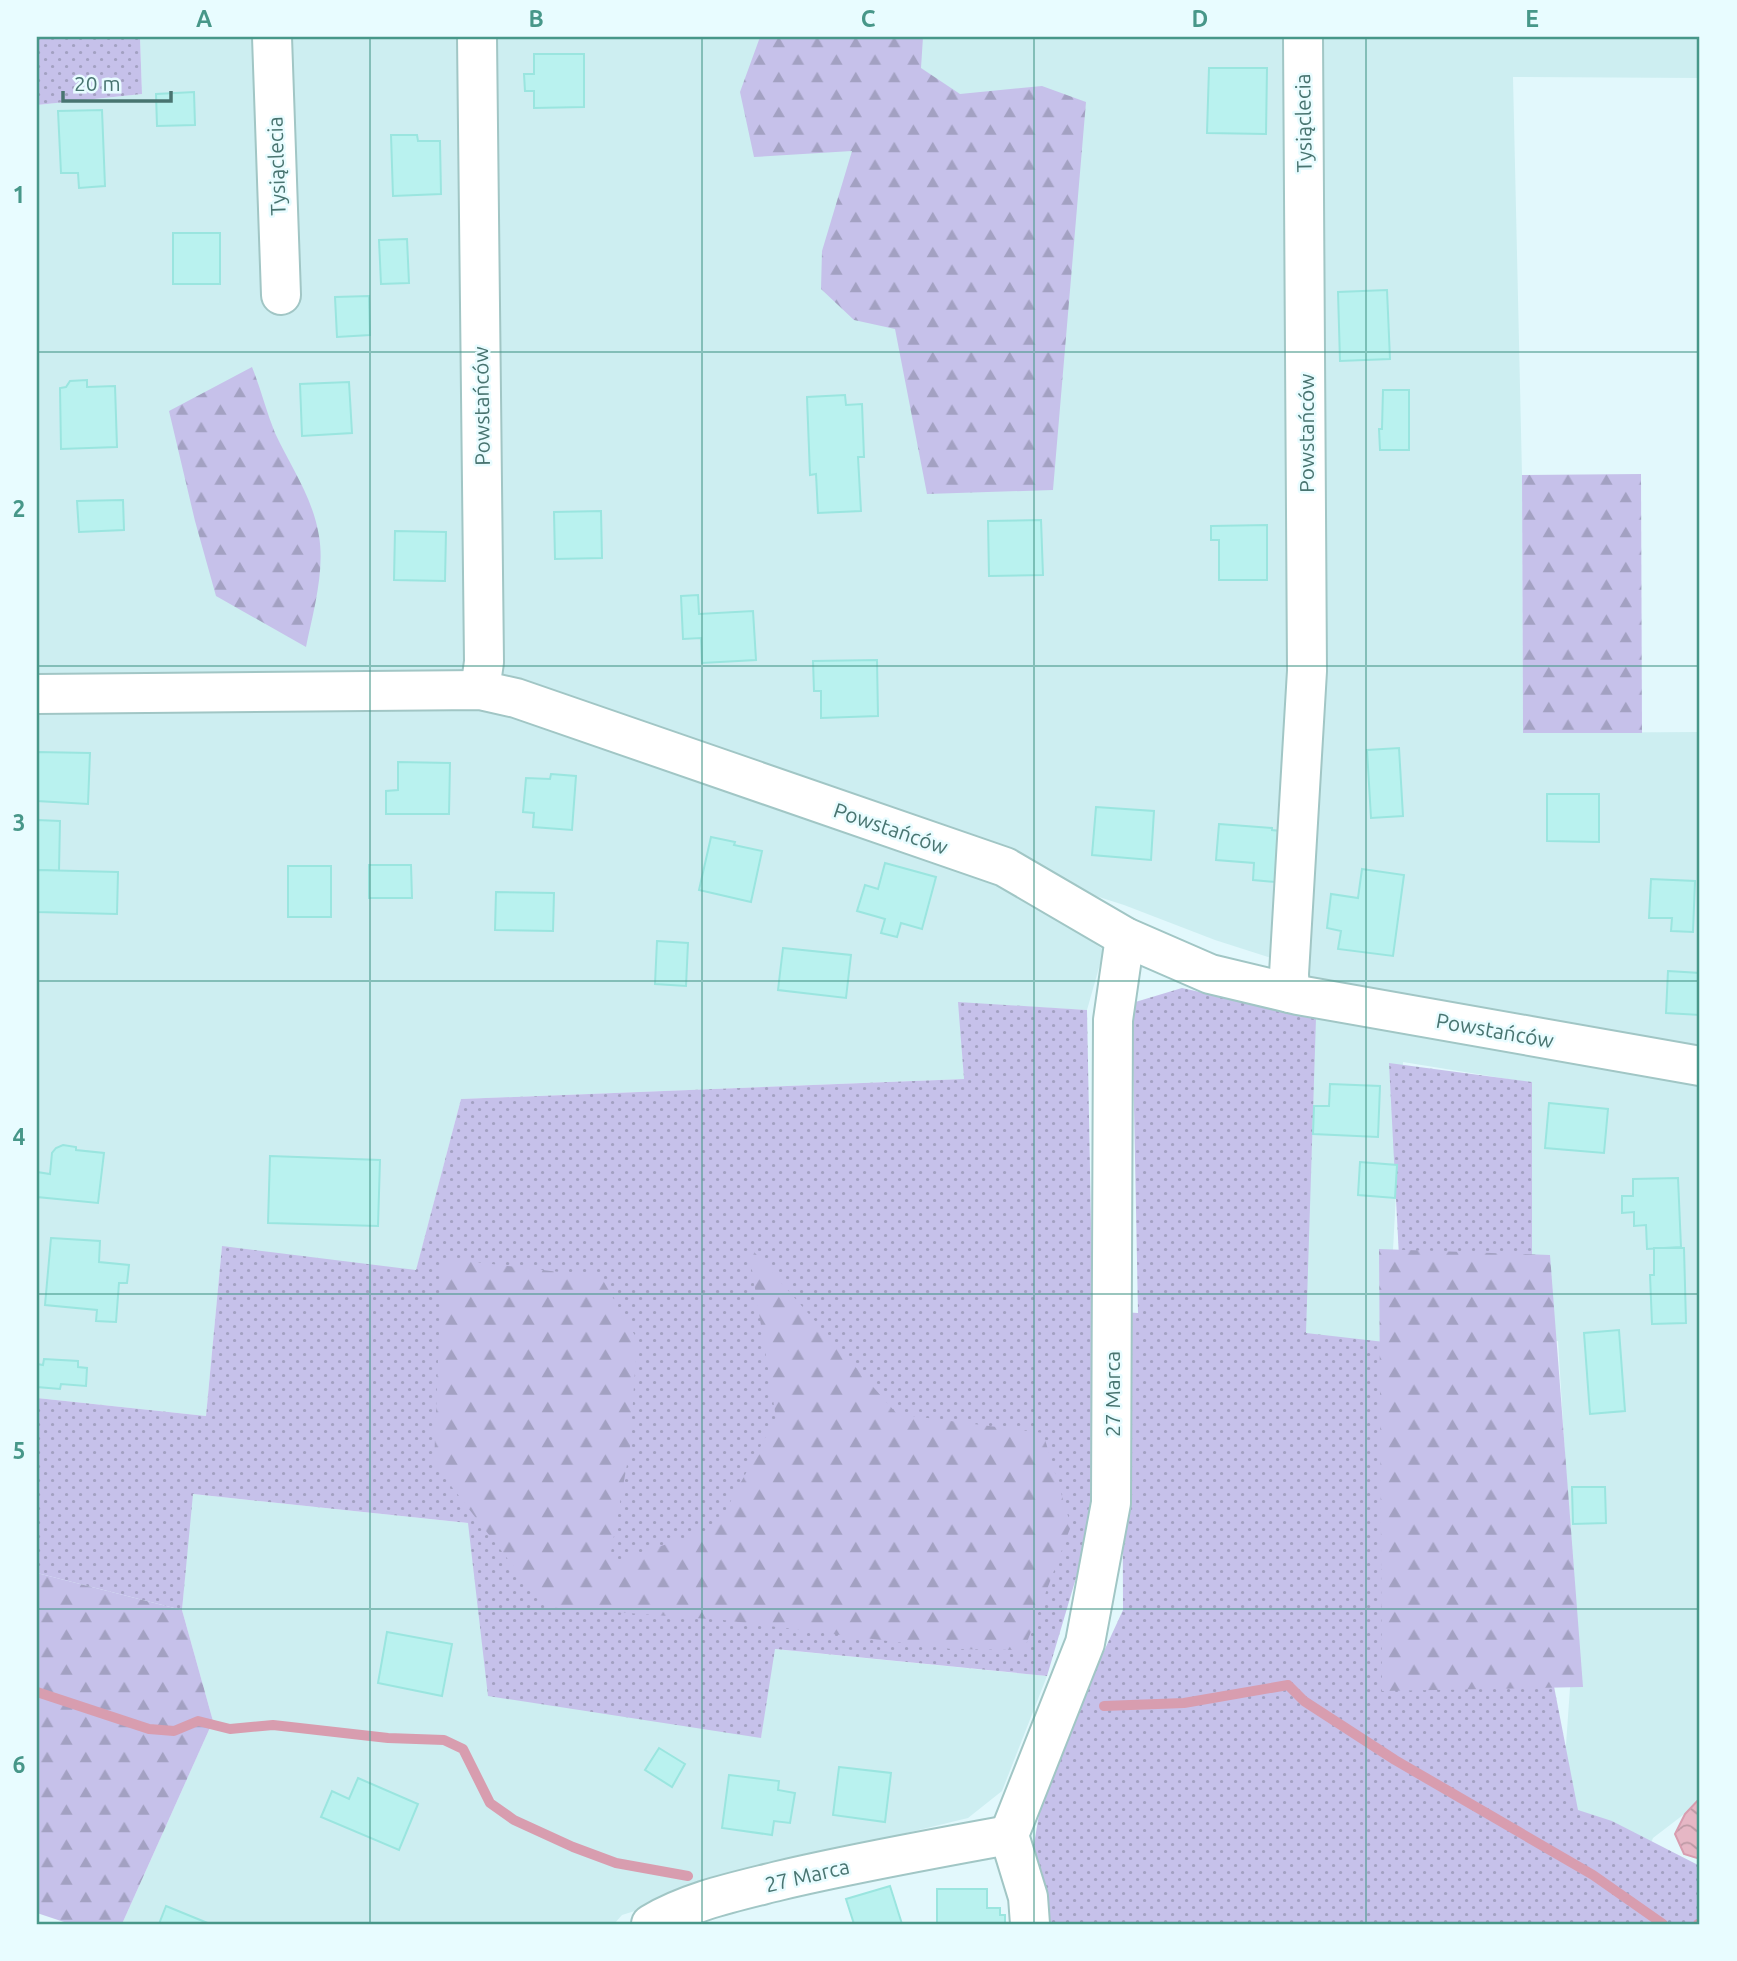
<svg xmlns="http://www.w3.org/2000/svg" width="1737" height="1961" font-family="Ubuntu,sans-serif">
	<style>
		.residential { fill: #cdeef1 }
		.grass { fill: url(#grass-dots) }
		.forest { fill: url(#forest-firs) }
		.water { fill: url(#water-waves); stroke: #d89daf; stroke-width: 2 }
		.lines { fill: none; stroke-linecap: round; stroke-linejoin: round }
		.stream { stroke: #d89daf; stroke-width: 10 }
		.building { fill: #b9f2ef; stroke: #9ae5df; stroke-width: 2 }
		.street-casing { stroke: #a1c6c5; stroke-width: 42 }
		.street { stroke: #fff; stroke-width: 38 }
		.grid { fill: none; stroke: #479789; stroke-width: 2; stroke-opacity: 0.55 }
		.labels { text-anchor: middle; dominant-baseline: central; stroke-width: 5; stroke-linejoin: round; paint-order: stroke }
		.street-label { font-size: 21px; fill: #487470; stroke: #e8fcff }
		.neatline { fill: none; stroke: #479789; stroke-width: 2.5 }
		.grid-label { font-size: 23px; text-anchor: middle; font-weight: bold; fill: #479789 }
	</style>
	<defs>
		<pattern id="grass-dots" width="8" height="8" patternUnits="userSpaceOnUse" patternTransform="scale(1.75)"><rect width="8" height="8" fill="#c6c1ea"/><path d="M2 2h.1M6 6h.1" fill="none" stroke="#a3a1c2" stroke-width="1.8" stroke-linecap="round"/></pattern>
		<pattern id="forest-firs" width="22" height="20" patternUnits="userSpaceOnUse" patternTransform="scale(1.75)"><rect width="22" height="20" fill="#c6c1ea"/><path d="M5 1l3.5 6h-7zM16 11l3.5 6h-7z" fill="#a3a1c2"/></pattern>
		<pattern id="water-waves" width="16" height="10" patternUnits="userSpaceOnUse" patternTransform="scale(1.75)"><rect width="16" height="10" fill="#e6b7c5"/><path d="M0 5q4-4 8 0t8 0" fill="none" stroke="#bc99a4"/></pattern>
	</defs>
	<rect width="100%" height="100%" fill="#e2f8fc"/>
	<!-- residential -->
	<g class="residential">
		<polygon points="140,37 1700,37 1700,78 1513,77 1522,475 1523,733 1700,732 1700,1802 1653,1838 1634,1887 1560,1830 1575,1617 1558,1341 1522,1342 1520,1081 1403,1062 1388,1344 1281,1346 1281,961 1215,940 1124,905 1005,867 480,690 37,694 37,105 142,94"/>
		<polygon points="37,704 502,709 993,876 1104,950 1087,1010 959,1003 964,1079 461,1099 416,1271 222,1247 206,1416 37,1398"/>
		<polygon points="192,1494 468,1523 761,1737 774,1649 1047,1676 1002,1791 968,1818 804,1858 622,1915 614,1924 122,1924 213,1721 182,1610"/>
	</g>
	<!-- grass -->
	<g class="grass">
		<polygon points="37,37 140,37 142,94 37,105"/>
		<polygon points="1182,988 1316,1018 1306,1333 1402,1344 1551,1671 1578,1810 1612,1821 1700,1866 1700,1924 1046,1924 1033,1850 1045,1779 1123,1610 1122,1312 1138,1313 1132,1003"/>
		<polygon points="958,1002 1087,1010 1095,1435 1089,1534 1047,1676 775,1649 761,1738 488,1696 468,1523 193,1494 182,1610 37,1573 37,1398 206,1416 222,1246 416,1270 461,1099 964,1079"/>
		<polygon points="1389,1063 1532,1082 1532,1280 1400,1276"/>
	</g>
	<!-- forest -->
	<g class="forest">
		<polygon points="760,37 923,37 921,68 960,94 1042,86 1086,102 1053,490 927,494 895,329 854,320 821,289 822,251 852,151 754,157 740,92"/>
		<path d="M252,367C261,389 266,411 275,433C291,467 313,498 319,536C325,571 313,613 306,647L216,596L195,521L169,411Z"/>
		<polygon points="1641,474 1642,733 1523,733 1522,475"/>
		<polygon points="748,1245 897,1414 1043,1433 1071,1526 1024,1650 951,1649 723,1620 545,1607 434,1464 442,1258 601,1277 637,1339 630,1448 609,1563 716,1528 776,1418"/>
		<polygon points="1379,1249 1550,1255 1583,1687 1382,1691"/>
		<polygon points="37,1573 182,1610 213,1721 122,1924 70,1924 37,1913"/>
	</g>
	<!-- water -->
	<polygon class="water" points="1700,1798 1700,1859 1684,1854 1675,1834 1685,1814"/>
	<g class="lines">
		<!-- stream -->
		<g class="stream">
			<polyline points="37,1692 149,1729 174,1731 198,1721 230,1729 273,1725 388,1738 444,1740 463,1749 490,1803 514,1820 573,1847 616,1863 688,1876"/>
			<polyline points="1104,1706 1184,1703 1288,1685 1304,1701 1395,1760 1593,1875 1663,1924"/>
			<polyline points="1698,1924 1700,1924"/>
		</g>
	</g>
	<!-- building -->
	<g class="building">
		<polygon points="534,54 584,54 584,107 534,108 534,91 525,91 524,74 534,74"/>
		<polygon points="1209,68 1267,68 1266,134 1207,133"/>
		<polygon points="194,92 195,125 157,126 156,94"/>
		<polygon points="102,110 105,186 79,188 78,173 61,173 58,111"/>
		<polygon points="391,135 417,135 418,141 440,141 441,194 393,196"/>
		<rect x="173" y="233" width="47" height="51"/>
		<polygon points="407,239 409,283 381,284 379,240"/>
		<polygon points="1387,290 1390,359 1340,361 1338,292"/>
		<polygon points="369,296 370,335 337,337 335,297"/>
		<polygon points="87,380 87,387 115,386 117,447 61,449 60,388 66,387 70,381"/>
		<polygon points="349,382 352,433 302,436 300,384"/>
		<polygon points="1383,390 1409,390 1409,450 1380,450 1379,429 1382,429"/>
		<polygon points="845,395 846,405 862,404 864,457 858,457 861,511 818,513 816,474 810,475 807,397"/>
		<polygon points="123,500 124,530 79,532 77,501"/>
		<polygon points="601,511 602,558 555,559 554,512"/>
		<polygon points="1041,520 1043,575 989,576 988,521"/>
		<polygon points="1267,525 1267,580 1219,580 1219,540 1211,540 1211,526"/>
		<polygon points="395,531 446,532 445,581 394,580"/>
		<polygon points="698,595 699,614 753,611 756,660 702,663 701,638 683,639 681,596"/>
		<polygon points="877,660 878,716 821,718 821,691 814,691 813,661"/>
		<polygon points="1399,748 1403,816 1371,818 1367,750"/>
		<polygon points="37,752 90,753 88,804 37,801"/>
		<polygon points="398,762 450,763 449,814 386,814 386,791 398,790"/>
		<polygon points="551,774 576,776 572,830 533,827 534,813 523,812 526,778 550,779"/>
		<polygon points="1547,794 1599,794 1599,842 1547,841"/>
		<polygon points="1096,807 1154,811 1151,860 1092,855"/>
		<polygon points="37,820 60,821 59,871 37,870"/>
		<polygon points="1219,824 1272,828 1272,830 1289,832 1286,883 1253,880 1254,863 1216,860"/>
		<polygon points="711,837 735,842 734,845 762,851 751,902 699,890"/>
		<polygon points="885,863 936,877 922,929 901,923 897,937 881,933 885,919 857,911 865,885 878,889"/>
		<polygon points="369,865 411,865 412,898 369,898"/>
		<rect x="288" y="866" width="43" height="51"/>
		<polygon points="1362,869 1404,875 1393,956 1338,949 1341,931 1327,928 1331,894 1358,898"/>
		<polygon points="37,870 118,872 117,914 37,912"/>
		<polygon points="1651,879 1695,881 1693,932 1671,931 1672,918 1649,918"/>
		<polygon points="496,892 554,893 553,931 495,930"/>
		<polygon points="657,941 688,943 686,986 655,984"/>
		<polygon points="783,948 851,955 846,998 778,990"/>
		<polygon points="1668,971 1700,973 1700,1015 1666,1013"/>
		<polygon points="1330,1084 1380,1086 1378,1137 1313,1134 1314,1106 1329,1106"/>
		<polygon points="1549,1103 1608,1109 1604,1153 1545,1148"/>
		<polygon points="63,1145 76,1147 76,1150 104,1153 98,1203 37,1197 37,1172 50,1174 52,1153 56,1148"/>
		<polygon points="270,1156 380,1160 378,1226 268,1223"/>
		<polygon points="1360,1162 1397,1165 1395,1198 1358,1195"/>
		<polygon points="1678,1178 1681,1247 1647,1249 1646,1225 1634,1226 1634,1212 1622,1213 1622,1196 1633,1196 1633,1179"/>
		<polygon points="51,1238 100,1241 99,1262 129,1265 127,1283 119,1283 116,1322 96,1321 97,1310 45,1305"/>
		<polygon points="1654,1248 1684,1248 1686,1323 1652,1324 1650,1275 1654,1275"/>
		<polygon points="1619,1330 1625,1411 1590,1414 1584,1333"/>
		<polygon points="44,1359 78,1361 78,1367 87,1368 86,1386 61,1384 60,1389 37,1387 37,1364 43,1365"/>
		<polygon points="1572,1487 1605,1487 1606,1523 1573,1524"/>
		<polygon points="387,1632 452,1644 442,1696 378,1683"/>
		<polygon points="659,1748 685,1764 672,1787 645,1770"/>
		<polygon points="839,1767 891,1773 885,1822 833,1815"/>
		<polygon points="729,1775 779,1781 778,1790 795,1793 790,1823 774,1821 772,1835 722,1828"/>
		<polygon points="358,1778 418,1804 399,1850 321,1817 332,1791 349,1799"/>
		<polygon points="890,1886 902,1924 854,1924 846,1899"/>
		<polygon points="937,1889 987,1889 987,1908 1000,1908 1000,1915 1005,1915 1005,1924 937,1924"/>
		<polygon points="166,1906 210,1924 159,1924"/>
	</g>
	<g class="lines">
		<!-- street casing -->
		<g class="street-casing">
			<g id="street">
				<polyline points="272,37 281,295"/>
				<polyline points="477,37 484,662 480,690"/>
				<polyline points="37,694 480,690 516,698 1005,867 1125,937 1210,974 1298,995 1700,1066"/>
				<polyline points="1290,993 1289,974 1307,671 1303,37"/>
				<path d="M651,1924C690,1901 734,1892 778,1881C854,1863 932,1849 1009,1835"/>
				<polyline points="1030,1924 1028,1897 1009,1835 1085,1643 1111,1503 1113,1020 1125,937"/>
			</g>
		</g>
		<!-- street -->
		<use href="#street" class="street"/>
	</g>
	<!-- grid -->
	<path class="grid" d="M370,37V1924M702,37V1924M1034,37V1924M1366,37V1924M37,352H1700M37,666H1700M37,981H1700M37,1294H1700M37,1609H1700"/>
	<g class="labels">
		<!-- street labels -->
		<g class="street-label">
			<text transform="translate(1303 123) rotate(-91)">Tysiąclecia</text>
			<text transform="translate(276 166) rotate(-92)">Tysiąclecia</text>
			<text transform="translate(481 406) rotate(-91)">Powstańców</text>
			<text transform="translate(1306 433) rotate(-90)">Powstańców</text>
			<text transform="translate(891 828) rotate(19)">Powstańców</text>
			<text transform="translate(1495 1030) rotate(10)">Powstańców</text>
			<text transform="translate(1112 1394) rotate(-90)">27 Marca</text>
			<text transform="translate(807 1875) rotate(-13)">27 Marca</text>
		</g>
	</g>
	<!-- border -->
	<rect width="1737" height="1961" fill="none" stroke="#e8fcff" stroke-width="77"/>
	<!-- scale -->
	<path d="M63 91v10h108v-10" fill="none" stroke="#487470" stroke-width="3.5"/>
	<text x="74" y="91" font-size="21" fill="#487470" stroke="#e8fcff" stroke-width="5" paint-order="stroke">20 m</text>
	<rect x="38" y="38" width="1660" height="1885" class="neatline"/>
	<g class="grid-label">
		<text x="204" y="27">A</text>
		<text x="536" y="27">B</text>
		<text x="868" y="27">C</text>
		<text x="1200" y="27">D</text>
		<text x="1532" y="27">E</text>
		<text x="19" y="203">1</text>
		<text x="19" y="517">2</text>
		<text x="19" y="831">3</text>
		<text x="19" y="1145">4</text>
		<text x="19" y="1459">5</text>
		<text x="19" y="1773">6</text>
	</g>
</svg>
